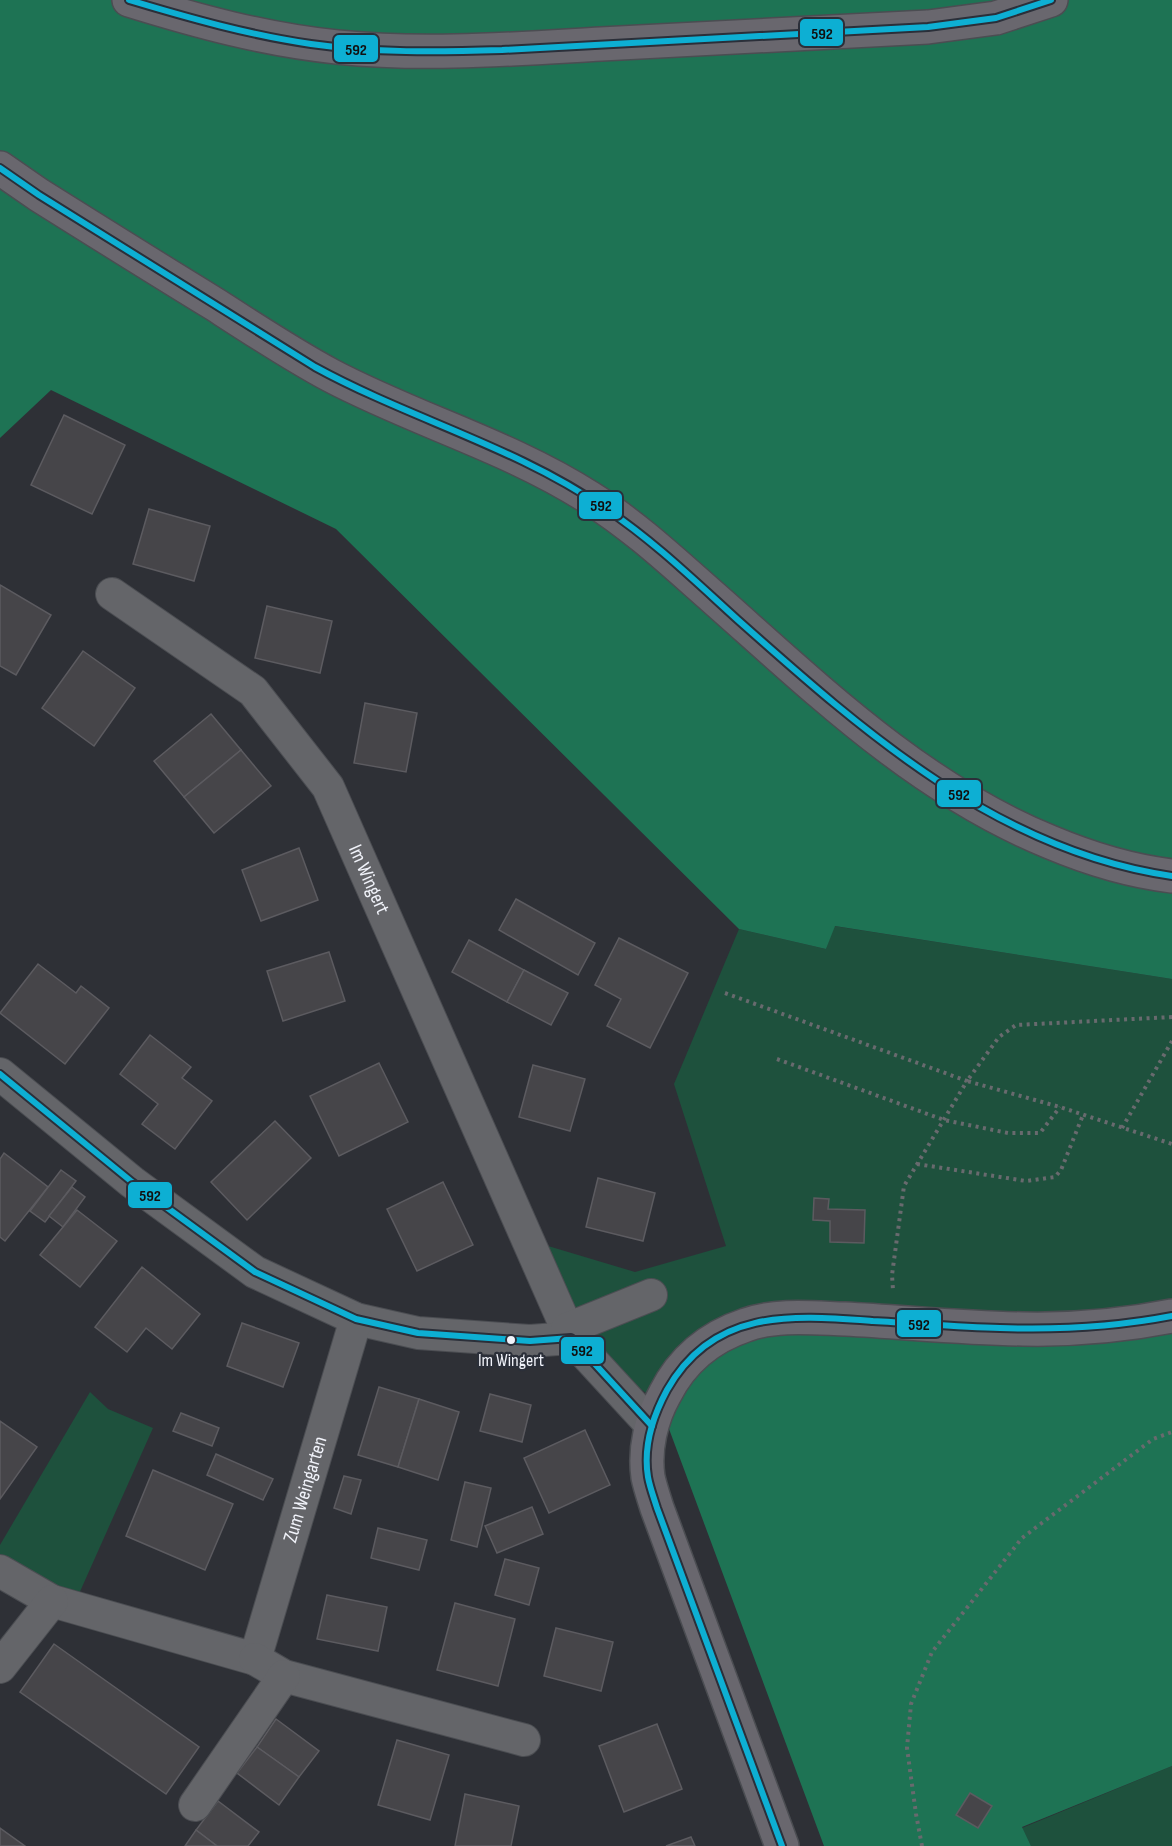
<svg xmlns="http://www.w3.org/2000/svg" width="1172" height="1846" font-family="'Sofia Sans Condensed',sans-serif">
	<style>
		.green { fill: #1e513d }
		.forest { fill: #1e7354 }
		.building { fill: #464549; stroke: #5c5b60; stroke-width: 1.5 }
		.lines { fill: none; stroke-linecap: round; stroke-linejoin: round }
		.minor-casing { stroke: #4b4d52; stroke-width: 34 }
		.secondary-casing { stroke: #4b4d52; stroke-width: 36 }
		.path { stroke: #686a6e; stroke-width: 4; stroke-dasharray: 3 4.5; stroke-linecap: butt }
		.minor { stroke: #646569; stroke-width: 32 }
		.secondary { stroke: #69676e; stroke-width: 33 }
		.bus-1-casing { stroke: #2b2f39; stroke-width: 10 }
		.bus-1 { stroke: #0dafd3; stroke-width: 6 }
		.bus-dot { fill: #f1f3fa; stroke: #2b2f39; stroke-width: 2 }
		.labels { text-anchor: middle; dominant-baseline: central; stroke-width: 4.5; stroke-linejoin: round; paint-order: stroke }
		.bus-label { font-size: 18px; fill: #f1f3fa; stroke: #2b2f39 }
		.street-label { font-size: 20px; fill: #f1f3fa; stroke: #2b2f39 }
		.line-badge { stroke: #2b2f39; stroke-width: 2 }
		.pale-badge-label { font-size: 16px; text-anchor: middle; font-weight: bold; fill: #111 }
	</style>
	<rect width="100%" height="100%" fill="#2e3036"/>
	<!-- green -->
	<g class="green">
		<polygon points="834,926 1172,979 1172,1309 659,1402 629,1381 578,1321 538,1243 635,1272 726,1246 674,1084 739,929 826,949"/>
		<polygon points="90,1392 108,1409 153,1428 78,1596 0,1555 0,1545"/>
		<polygon points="1172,1766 1172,1846 1031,1846 1022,1828"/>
	</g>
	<!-- forest -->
	<g class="forest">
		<polygon points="0,0 1172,0 1172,979 835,926 826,949 739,929 336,529 51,390 0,438"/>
		<polygon points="1172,1309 1172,1766 1022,1827 1031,1846 824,1846 659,1402 711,1329 937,1317"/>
	</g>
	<!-- building -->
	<g class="building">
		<polygon points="64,415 125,445 92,514 31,485"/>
		<polygon points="149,509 210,526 194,581 133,564"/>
		<polygon points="0,585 51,615 16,675 0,666"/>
		<polygon points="267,606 332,621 320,673 255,658"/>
		<polygon points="83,651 135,688 94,746 42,708"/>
		<polygon points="365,703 417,713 406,772 354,763"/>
		<polygon points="211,714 241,750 184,797 154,761"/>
		<polygon points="241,750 271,786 214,833 184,797"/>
		<polygon points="299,848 318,900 261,921 242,870"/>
		<polygon points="516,899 595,943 578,975 499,930"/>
		<polygon points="619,938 688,973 650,1048 607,1026 621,999 595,985"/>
		<polygon points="469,940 524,970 507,1002 452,972"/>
		<polygon points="329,952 345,1001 283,1021 267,971"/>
		<polygon points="38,964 76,993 81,986 109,1008 65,1064 0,1013"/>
		<polygon points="524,970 568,993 551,1025 507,1002"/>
		<polygon points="150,1035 191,1067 182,1078 212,1101 175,1149 142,1124 158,1104 120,1074"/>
		<polygon points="379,1063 408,1122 339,1156 310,1096"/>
		<polygon points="533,1065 585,1079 570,1131 519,1117"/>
		<polygon points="275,1121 311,1158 247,1220 211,1182"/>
		<polygon points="4,1153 48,1187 5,1241 0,1237 0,1159"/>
		<polygon points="61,1170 76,1181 45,1222 30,1211"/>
		<polygon points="598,1178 655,1193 643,1241 586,1227"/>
		<polygon points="443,1182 473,1245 417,1271 387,1209"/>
		<polygon points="72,1187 85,1197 63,1227 49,1216"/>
		<polygon points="814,1198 829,1199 828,1209 865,1210 864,1243 830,1242 830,1221 813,1220"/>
		<polygon points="77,1210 117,1241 80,1287 40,1255"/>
		<polygon points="142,1267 200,1314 172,1349 146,1328 127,1352 95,1327"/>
		<polygon points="242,1323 299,1343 283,1387 227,1366"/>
		<polygon points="379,1387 419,1399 398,1467 358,1455"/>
		<polygon points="490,1394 531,1405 522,1442 480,1431"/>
		<polygon points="419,1399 459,1412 438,1480 398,1467"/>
		<polygon points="181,1413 219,1428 212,1446 173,1431"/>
		<polygon points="0,1421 37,1447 0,1499"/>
		<polygon points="585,1430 610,1485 549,1513 524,1458"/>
		<polygon points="216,1454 273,1479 263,1500 207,1475"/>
		<polygon points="153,1470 233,1504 205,1570 126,1536"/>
		<polygon points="344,1476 361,1480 351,1514 334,1508"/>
		<polygon points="465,1482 491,1488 477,1547 451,1540"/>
		<polygon points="532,1507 543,1534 497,1553 485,1526"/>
		<polygon points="378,1528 427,1540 419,1570 371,1558"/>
		<polygon points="505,1559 539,1568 529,1605 495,1595"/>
		<polygon points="327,1595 387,1607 378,1651 317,1639"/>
		<polygon points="455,1603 515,1619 498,1686 437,1670"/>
		<polygon points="556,1628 613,1642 601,1691 544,1676"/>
		<polygon points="54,1644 199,1747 166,1794 20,1692"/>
		<polygon points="276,1719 319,1751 299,1777 257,1747"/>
		<polygon points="657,1724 682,1789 624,1812 599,1746"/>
		<polygon points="397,1740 449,1755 430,1820 378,1805"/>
		<polygon points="257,1747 299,1777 279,1805 237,1773"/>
		<polygon points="970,1793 992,1806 978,1828 956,1815"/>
		<polygon points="465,1794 519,1806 511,1846 455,1846"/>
		<polygon points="218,1801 259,1832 248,1846 217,1846 196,1830"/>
		<polygon points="0,1828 25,1846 0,1846"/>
		<polygon points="196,1830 217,1846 185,1846"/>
		<polygon points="691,1837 695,1846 666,1846"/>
	</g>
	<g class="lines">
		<!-- minor casing -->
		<g class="minor-casing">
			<g id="minor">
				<path id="s1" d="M112,594L253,691L328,787L571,1338"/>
				<polyline points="0,1074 132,1182 255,1272 356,1319 418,1333 530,1341 571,1338 652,1426"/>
				<polyline points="567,1329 651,1295"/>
				<path id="s2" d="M0,1571L52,1601L255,1659L356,1319"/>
				<polyline points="255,1659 284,1676 524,1740"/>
				<polyline points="0,1667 52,1601"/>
				<polyline points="195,1805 284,1676"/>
			</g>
		</g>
		<!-- secondary casing -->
		<g class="secondary-casing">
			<g id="secondary">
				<path d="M129,0C197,21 266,40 337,47C425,56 513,49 601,44C710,38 819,32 928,27L996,18L1051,0"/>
				<path d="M0,168L39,195C98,232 157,269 216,305C253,329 291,354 330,375C415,420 509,446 590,498C636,527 675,564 715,599C819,691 920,789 1050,842C1088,858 1130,871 1172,876"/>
				<path d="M782,1846L657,1508C654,1498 650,1487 648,1477C644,1449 651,1419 665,1394C682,1360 710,1337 746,1325C776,1314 813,1318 845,1319C904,1322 963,1328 1023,1329C1073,1330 1122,1326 1172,1316"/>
			</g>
		</g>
		<!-- path -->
		<g class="path">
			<polyline points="725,993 967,1081 904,1186 892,1275 893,1290"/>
			<polyline points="1172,1017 1016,1025 999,1037 967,1081 1060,1107 1172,1144"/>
			<polyline points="777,1059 944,1120 1008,1133 1040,1133 1060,1107"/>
			<polyline points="1122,1128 1172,1041"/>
			<polyline points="917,1164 1026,1181 1055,1177 1061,1170 1083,1115"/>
			<polyline points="922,1846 916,1814 907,1748 911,1704 932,1652 1022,1538 1153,1439 1172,1432"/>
		</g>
		<!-- minor -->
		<use href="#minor" class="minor"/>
		<!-- secondary -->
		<use href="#secondary" class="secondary"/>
		<!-- bus-1 casing -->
		<g class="bus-1-casing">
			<g id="bus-1">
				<path d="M129,0C189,18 249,35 311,44C374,53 438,52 502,50L928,27L996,18L1051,0"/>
				<path d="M0,168L39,195L315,367C410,419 517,447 606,509C654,541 696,582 738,620C864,732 998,851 1172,876"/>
				<polyline points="0,1074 132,1182 255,1272 356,1319 418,1333 530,1341 571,1338 652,1426"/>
				<path d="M782,1846L657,1508C654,1498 650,1488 648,1477C643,1447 653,1416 667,1390C713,1308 792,1315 873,1321C915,1323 957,1327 1000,1328C1058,1330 1115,1327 1172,1316"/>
			</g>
		</g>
		<!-- bus-1 -->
		<use href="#bus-1" class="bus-1"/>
	</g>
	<!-- markers -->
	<circle class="bus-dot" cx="511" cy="1340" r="5"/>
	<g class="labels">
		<!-- bus labels -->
		<g class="bus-label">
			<text x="511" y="1360">Im Wingert</text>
		</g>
		<!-- street labels -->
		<g class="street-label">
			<text stroke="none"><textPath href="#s1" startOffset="394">Im Wingert</textPath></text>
			<text stroke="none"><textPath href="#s2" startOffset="448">Zum Weingarten</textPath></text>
		</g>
	</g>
	<g class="line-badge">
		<rect x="799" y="18" width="45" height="29" rx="6" fill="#0dafd3"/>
		<rect x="333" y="34" width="46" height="29" rx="6" fill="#0dafd3"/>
		<rect x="578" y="491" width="45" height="29" rx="6" fill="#0dafd3"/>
		<rect x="936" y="779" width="46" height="29" rx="6" fill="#0dafd3"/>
		<rect x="127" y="1181" width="46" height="28" rx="6" fill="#0dafd3"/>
		<rect x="896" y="1309" width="46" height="29" rx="6" fill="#0dafd3"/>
		<rect x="560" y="1336" width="45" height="29" rx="6" fill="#0dafd3"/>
	</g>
	<g class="pale-badge-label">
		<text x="822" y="39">592</text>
		<text x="356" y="55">592</text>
		<text x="601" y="511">592</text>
		<text x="959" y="800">592</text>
		<text x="150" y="1201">592</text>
		<text x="919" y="1330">592</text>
		<text x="582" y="1356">592</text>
	</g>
</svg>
